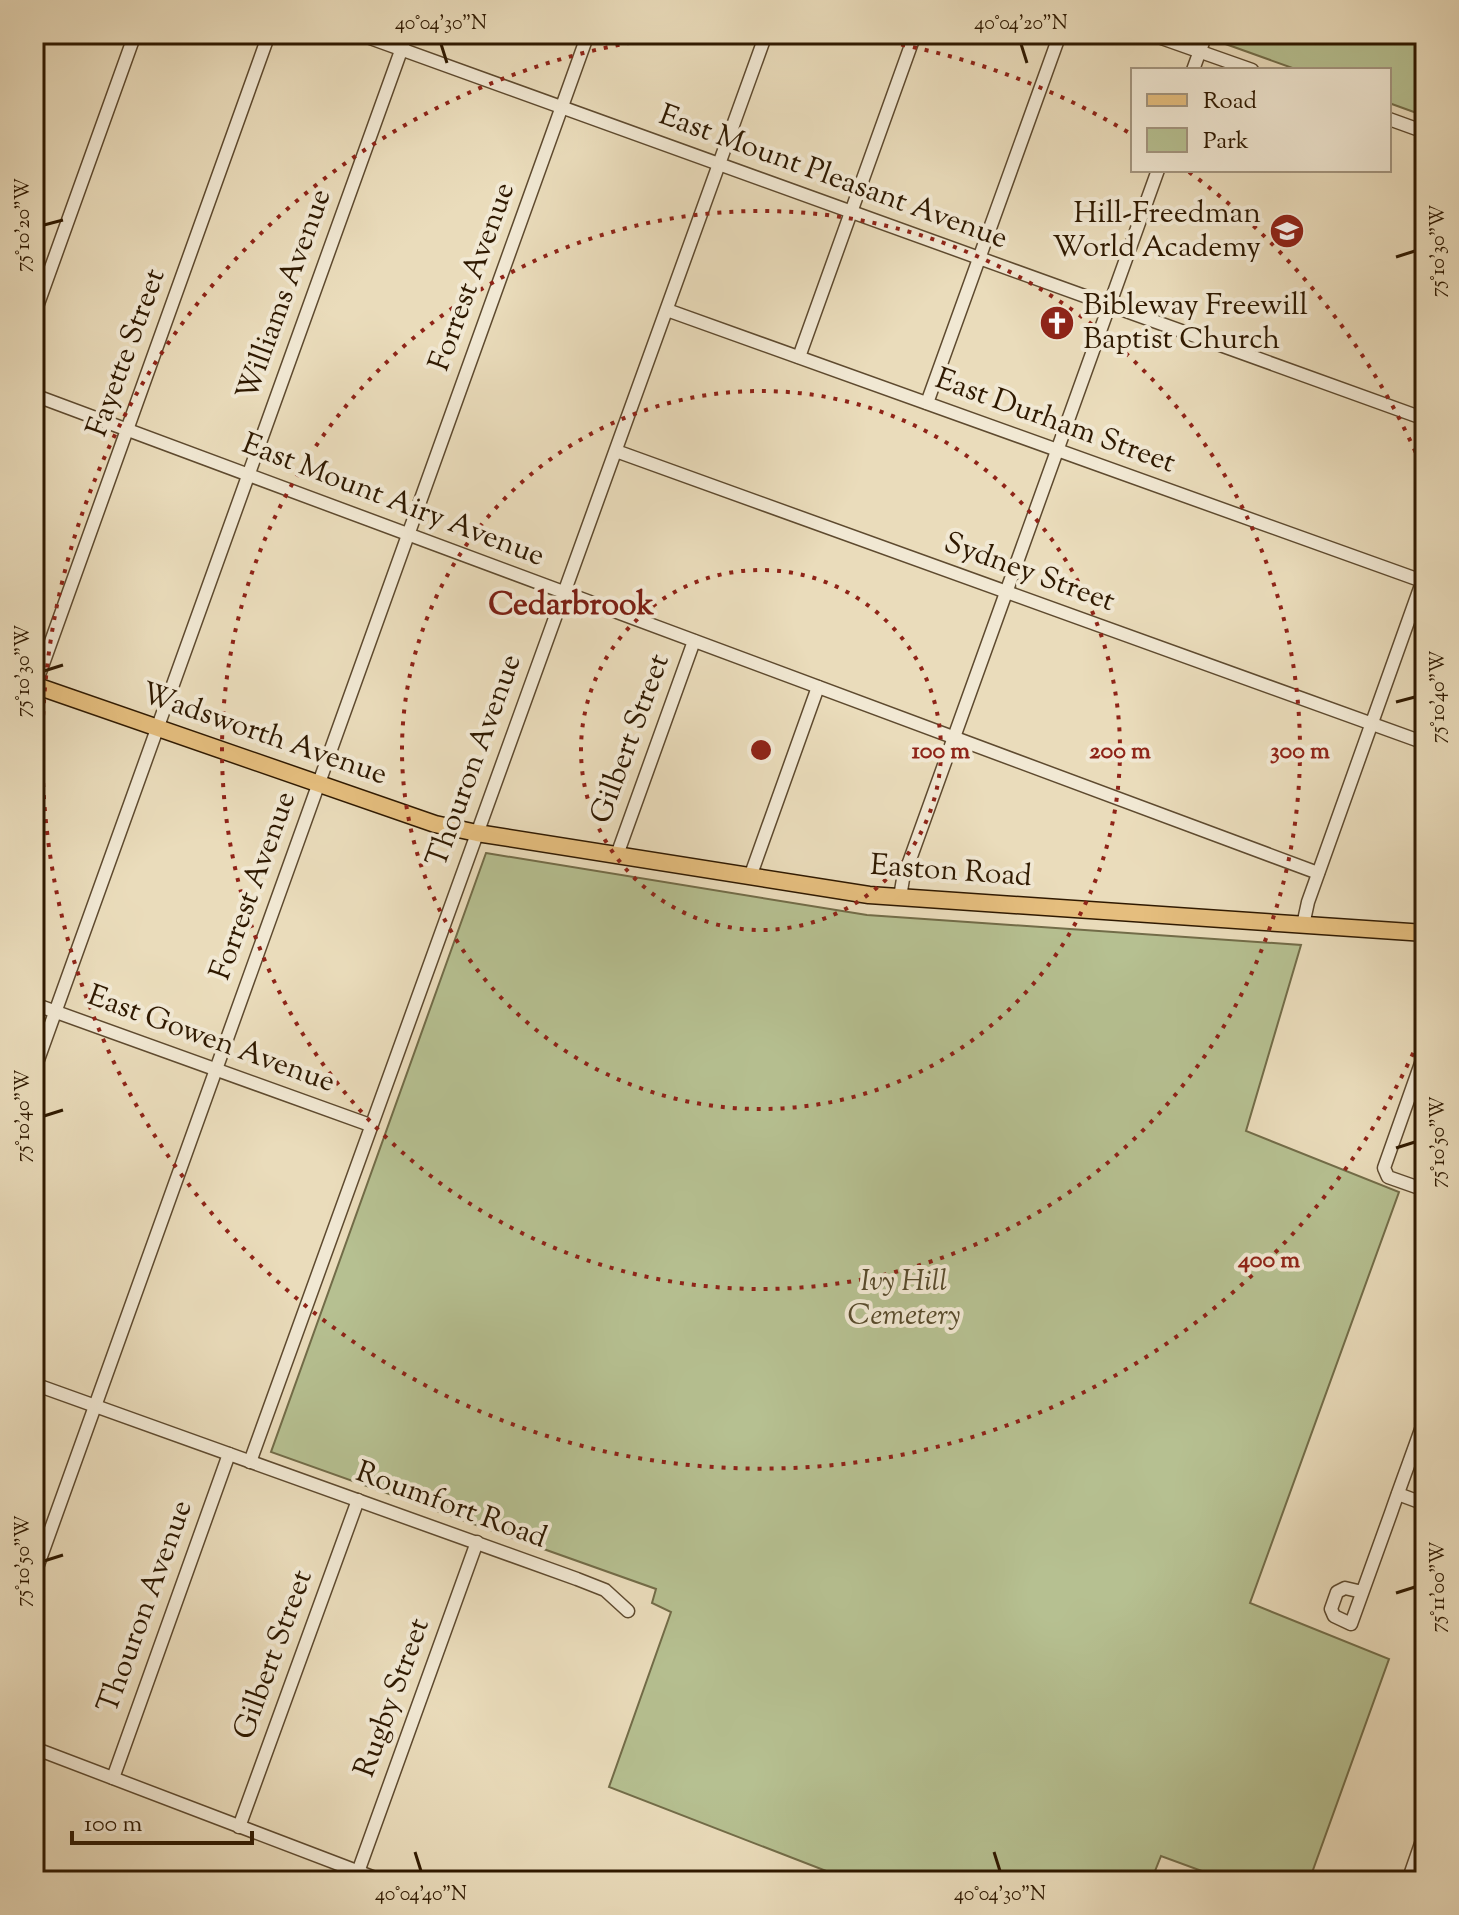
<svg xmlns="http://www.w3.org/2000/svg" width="1459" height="1915" font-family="'Sorts Mill Goudy',serif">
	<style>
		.green { fill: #b6c091; stroke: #726c48; stroke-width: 2 }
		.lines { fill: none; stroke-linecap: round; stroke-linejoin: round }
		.minor-casing { stroke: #5e4a2f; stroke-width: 15 }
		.major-casing { stroke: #2f1900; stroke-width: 19 }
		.minor { stroke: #f1e8d3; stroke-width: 12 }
		.major { stroke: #e5be7e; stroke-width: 16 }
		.ticks { fill: none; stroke: #2f1900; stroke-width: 3 }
		.ring { fill: none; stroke: #8f2418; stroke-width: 4; stroke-dasharray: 4 8 }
		.labels { text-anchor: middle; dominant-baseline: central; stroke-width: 8; stroke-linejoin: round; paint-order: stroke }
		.street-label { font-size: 30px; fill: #2f1900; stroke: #f1e8d3 }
		.poi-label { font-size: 30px; fill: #2f1900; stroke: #f1e8d3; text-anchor: end }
		.park-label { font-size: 30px; font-style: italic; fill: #584b2c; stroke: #f1e8d3 }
		.neighbourhood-label { font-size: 32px; font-weight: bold; fill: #7a1f14; stroke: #f1e8d3 }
		.centre { fill: #8f2418; stroke: #f1e8d3; stroke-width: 4 }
		.ring-label { font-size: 24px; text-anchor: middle; font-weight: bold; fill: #8f2418; stroke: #f1e8d3; stroke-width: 8; stroke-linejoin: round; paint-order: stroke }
		.neatline { fill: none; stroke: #2f1900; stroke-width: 3 }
		.ticks-label { font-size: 20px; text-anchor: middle; fill: #2f1900 }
	</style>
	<rect width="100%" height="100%" fill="#eadcbb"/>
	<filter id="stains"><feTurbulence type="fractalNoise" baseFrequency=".0025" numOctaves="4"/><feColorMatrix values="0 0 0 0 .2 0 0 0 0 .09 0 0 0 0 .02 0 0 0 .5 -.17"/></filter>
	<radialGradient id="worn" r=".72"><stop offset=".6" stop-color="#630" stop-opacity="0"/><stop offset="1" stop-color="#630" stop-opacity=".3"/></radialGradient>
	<!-- green -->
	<g class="green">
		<polygon points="1222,34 1425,34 1425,116 1389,103 1389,70 1298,70 1220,42"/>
		<polygon points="486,853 867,915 1301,945 1246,1131 1399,1192 1250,1603 1389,1659 1309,1881 1229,1881 1161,1856 1151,1881 852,1881 609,1787 671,1612 652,1603 656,1589 271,1452"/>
	</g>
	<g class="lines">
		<!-- minor casing -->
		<g class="minor-casing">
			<g id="minor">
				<polyline points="359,34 1425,419"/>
				<polyline points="1150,34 1252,70"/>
				<polyline points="1193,70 1206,34"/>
				<polyline points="1389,119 1425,132"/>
				<polyline points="667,310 1425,582"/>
				<polyline points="34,315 135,34"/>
				<polyline points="799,357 915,34"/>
				<polyline points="34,395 1318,873"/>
				<polyline points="927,403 1060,34"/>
				<polyline points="616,451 1425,743"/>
				<polyline points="34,689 269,34"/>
				<polyline points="617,855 694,641"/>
				<polyline points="750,877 818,687"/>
				<polyline points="900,897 903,879 1158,170"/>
				<polyline points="1303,925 1308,902 1425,574"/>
				<polyline points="34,1004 370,1125"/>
				<polyline points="1425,1052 1384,1168 1388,1177 1425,1190"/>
				<polyline points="34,1071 407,34"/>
				<polyline points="34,1384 577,1579 605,1590 628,1611"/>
				<polyline points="250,1462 766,34"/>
				<polyline points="1398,1494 1425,1504"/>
				<polyline points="34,1576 588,34"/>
				<path d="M1362,1592L1345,1588L1337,1592L1331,1609L1334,1616L1351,1624L1391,1513C1402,1481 1414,1450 1425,1418"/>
				<polyline points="34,1748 383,1881"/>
				<polyline points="113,1778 229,1454"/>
				<polyline points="239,1827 358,1500"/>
				<polyline points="358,1872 477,1542"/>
				<polyline points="1408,1881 1425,1832"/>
			</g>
		</g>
		<!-- major casing -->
		<g class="major-casing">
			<polyline id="major" points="34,685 435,824 477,833 869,895 1425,933"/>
		</g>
		<!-- minor -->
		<use href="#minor" class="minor"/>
		<!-- major -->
		<use href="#major" class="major"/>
	</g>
	<!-- ticks -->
	<path class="ticks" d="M441,44L447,63M1021,44L1027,63M44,225L63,220M1396,257L1415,251M44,671L63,665M1396,702L1415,697M44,1116L63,1110M1396,1148L1415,1142M44,1561L63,1555M1396,1593L1415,1587M415,1852L421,1871M994,1852L1000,1871"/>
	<!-- distance rings -->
	<g class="ring">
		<circle cx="761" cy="750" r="180"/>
		<circle cx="761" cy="750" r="359"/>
		<circle cx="761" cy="750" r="539"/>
		<path d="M1423 1031A719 719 0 1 1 692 34M830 34A719 719 0 0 1 1131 134M1189 172A719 719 0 0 1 1423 469"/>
	</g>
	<!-- icons -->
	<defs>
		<g id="school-disc" transform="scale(1.8)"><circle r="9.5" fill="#8f2418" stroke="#f1e8d3"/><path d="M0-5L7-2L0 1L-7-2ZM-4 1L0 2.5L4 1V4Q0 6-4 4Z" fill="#fff"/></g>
		<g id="church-disc" transform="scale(1.8)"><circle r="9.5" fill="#8f2418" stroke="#f1e8d3"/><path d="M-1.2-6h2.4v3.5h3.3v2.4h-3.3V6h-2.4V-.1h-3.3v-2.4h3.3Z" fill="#fff"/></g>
	</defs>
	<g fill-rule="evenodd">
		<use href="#school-disc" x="1287" y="231"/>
		<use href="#church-disc" x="1057" y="323"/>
	</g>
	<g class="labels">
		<!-- street labels -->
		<g class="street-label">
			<text transform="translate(833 178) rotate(20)">East Mount Pleasant Avenue</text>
			<text transform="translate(473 277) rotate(-70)">Forrest Avenue</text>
			<text transform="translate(285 295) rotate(-70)">Williams Avenue</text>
			<text transform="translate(127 353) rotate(-70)">Fayette Street</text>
			<text transform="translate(1055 422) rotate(20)">East Durham Street</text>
			<text transform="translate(393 501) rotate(21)">East Mount Airy Avenue</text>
			<text transform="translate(1029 573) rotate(20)">Sydney Street</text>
			<text transform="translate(264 735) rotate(19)">Wadsworth Avenue</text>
			<text transform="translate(631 739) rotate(-70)">Gilbert Street</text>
			<text transform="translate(475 761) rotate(-70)">Thouron Avenue</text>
			<text transform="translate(951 872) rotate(4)">Easton Road</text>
			<text transform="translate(254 886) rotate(-70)">Forrest Avenue</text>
			<text transform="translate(211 1040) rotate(20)">East Gowen Avenue</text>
			<text transform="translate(451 1506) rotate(20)">Roumfort Road</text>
			<text transform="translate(146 1607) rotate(-70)">Thouron Avenue</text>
			<text transform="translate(274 1655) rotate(-70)">Gilbert Street</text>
			<text transform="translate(393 1698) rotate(-70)">Rugby Street</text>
		</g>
		<!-- poi labels -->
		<g class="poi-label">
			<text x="1261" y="214">Hill-Freedman<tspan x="1261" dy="34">World Academy</tspan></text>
			<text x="1083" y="306" text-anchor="start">Bibleway Freewill<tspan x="1083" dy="34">Baptist Church</tspan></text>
		</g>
		<!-- park labels -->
		<g class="park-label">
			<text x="904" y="1282">Ivy Hill<tspan x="904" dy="34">Cemetery</tspan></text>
		</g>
		<!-- neighbourhood labels -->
		<g class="neighbourhood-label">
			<text x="571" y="606">Cedarbrook</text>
		</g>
	</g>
	<circle cx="761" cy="750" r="12" class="centre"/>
	<g class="ring-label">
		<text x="941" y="758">100 m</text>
		<text x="1120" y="758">200 m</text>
		<text x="1300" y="758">300 m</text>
		<text x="1269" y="1267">400 m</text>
	</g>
	<!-- margin -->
	<rect width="1459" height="1915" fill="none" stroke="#eadcbb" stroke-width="88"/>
	<!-- legend -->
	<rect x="1131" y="68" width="260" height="104" fill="#f1e8d3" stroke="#a3957f" stroke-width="2"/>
	<rect x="1147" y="94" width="40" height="12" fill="#e5be7e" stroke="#a3957f" stroke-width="2"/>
	<text x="1203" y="108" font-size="24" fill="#2f1900">Road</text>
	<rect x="1147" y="128" width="40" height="24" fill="#b6c091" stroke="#a3957f" stroke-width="2"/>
	<text x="1203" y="148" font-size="24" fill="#2f1900">Park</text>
	<!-- scale -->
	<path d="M72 1831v12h180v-12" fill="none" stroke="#2f1900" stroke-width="4"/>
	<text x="84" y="1831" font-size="24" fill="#2f1900" stroke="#f1e8d3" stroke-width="6" paint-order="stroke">100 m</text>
	<rect x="44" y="44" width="1371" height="1827" class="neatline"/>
	<g class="ticks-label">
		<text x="441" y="29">40°04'30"N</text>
		<text x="1021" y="29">40°04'20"N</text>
		<text transform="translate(22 225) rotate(-90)" y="7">75°10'20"W</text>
		<text transform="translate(1437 251) rotate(-90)" y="7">75°10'30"W</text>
		<text transform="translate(22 671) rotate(-90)" y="7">75°10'30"W</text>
		<text transform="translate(1437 697) rotate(-90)" y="7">75°10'40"W</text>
		<text transform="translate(22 1116) rotate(-90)" y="7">75°10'40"W</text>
		<text transform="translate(1437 1142) rotate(-90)" y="7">75°10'50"W</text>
		<text transform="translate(22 1561) rotate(-90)" y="7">75°10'50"W</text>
		<text transform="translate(1437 1587) rotate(-90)" y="7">75°11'00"W</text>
		<text x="421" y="1900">40°04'40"N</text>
		<text x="1000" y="1900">40°04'30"N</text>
	</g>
	<rect width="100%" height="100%" filter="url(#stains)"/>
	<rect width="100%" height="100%" fill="url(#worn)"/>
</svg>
